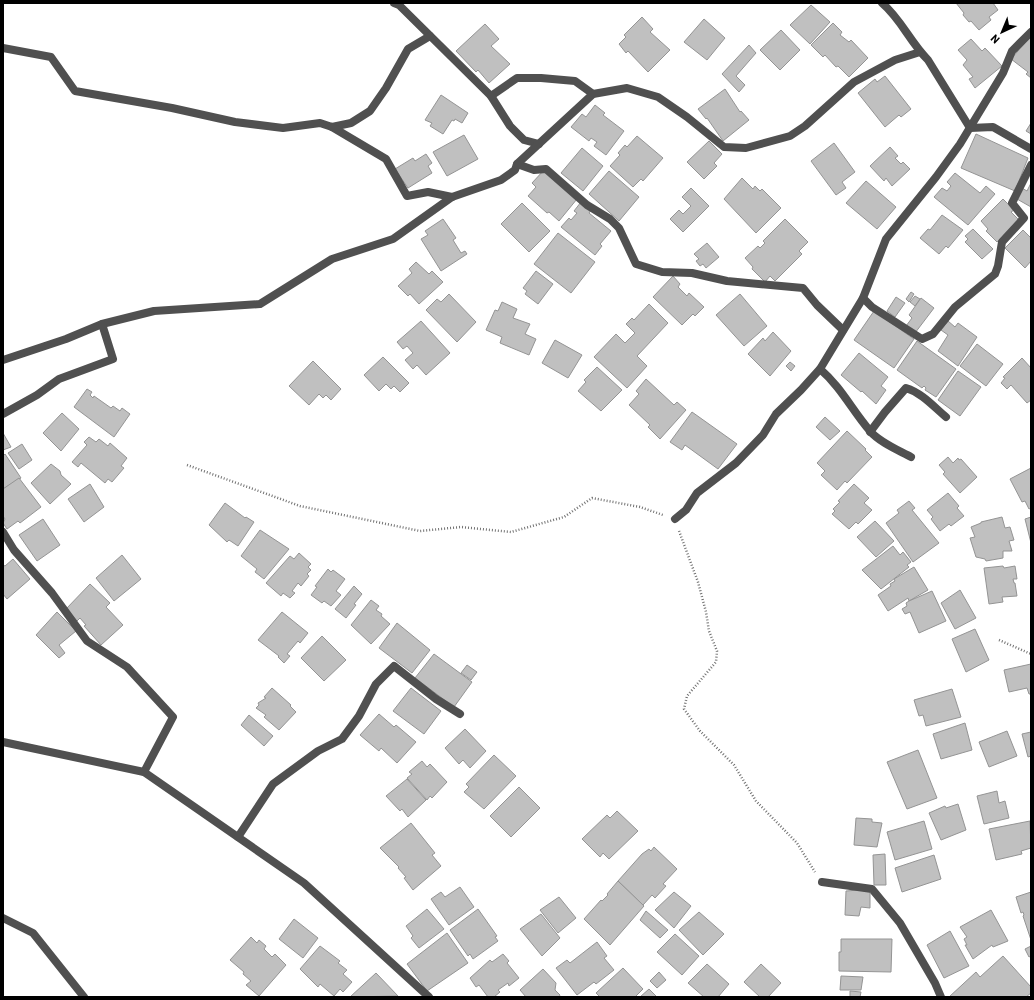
<svg xmlns="http://www.w3.org/2000/svg" width="1034" height="1000" font-family="Barlow,sans-serif">
	<style>
		.building { fill: #c0c0c0; stroke: #949494 }
		.lines { fill: none; stroke-linecap: round; stroke-linejoin: round }
		.path { stroke: #727272; stroke-width: 2.5; stroke-dasharray: 1 2; stroke-linecap: butt }
		.minor { stroke: #505050; stroke-width: 8 }
	</style>
	<rect width="100%" height="100%" fill="#fff"/>
	<!-- building -->
	<g class="building">
		<polygon points="956,3 993,3 998,10 989,17 991,20 979,30 971,21 969,22 963,15 964,13"/>
		<polygon points="811,5 830,22 810,44 790,25"/>
		<polygon points="642,17 653,29 650,32 670,50 648,72 628,51 626,53 619,44 626,37 624,35"/>
		<polygon points="704,19 725,38 707,60 684,42"/>
		<polygon points="833,23 842,32 840,35 849,42 851,40 868,58 849,77 838,66 836,67 825,55 823,57 811,45"/>
		<polygon points="485,24 499,39 491,46 510,64 489,83 478,70 476,72 456,51"/>
		<polygon points="781,30 800,50 780,70 760,50"/>
		<polygon points="1031,36 1031,78 1026,74 1028,72 1011,59"/>
		<polygon points="971,39 982,51 985,48 1002,66 975,88 969,79 973,77 963,65 967,60 958,50"/>
		<polygon points="749,45 756,53 736,76 745,85 739,92 722,74"/>
		<polygon points="885,76 911,109 901,117 899,115 885,127 858,93 875,79 877,82"/>
		<polygon points="725,89 740,112 741,111 749,120 723,141 707,118 706,119 698,109"/>
		<polygon points="441,95 468,113 462,123 455,119 454,121 452,120 443,134 430,126 432,123 425,120"/>
		<polygon points="595,105 605,113 603,115 624,131 606,155 594,146 597,142 591,138 589,141 571,127 582,114 586,117"/>
		<polygon points="1031,123 1031,134 1026,131"/>
		<polygon points="976,134 1028,158 1015,191 961,168"/>
		<polygon points="464,135 478,159 447,176 433,152"/>
		<polygon points="637,136 663,158 643,181 641,179 633,187 610,166 620,155 618,153 625,145 627,147"/>
		<polygon points="709,141 722,154 714,163 717,166 704,179 687,162"/>
		<polygon points="834,143 855,172 842,182 846,188 836,195 811,161"/>
		<polygon points="890,147 898,156 895,158 901,164 903,162 910,169 892,186 886,178 884,181 870,166"/>
		<polygon points="582,148 603,166 583,191 561,173"/>
		<polygon points="426,154 432,163 428,166 432,173 408,188 395,169 413,158 415,161"/>
		<polygon points="544,170 577,199 559,221 549,212 547,213 528,196 536,187 532,183"/>
		<polygon points="609,171 639,197 619,221 589,194"/>
		<polygon points="955,173 980,193 986,186 995,194 968,225 934,197 942,188 947,191 951,186 947,182"/>
		<polygon points="742,178 753,189 755,186 760,191 762,189 781,208 756,233 724,199"/>
		<polygon points="866,181 896,207 877,229 846,203"/>
		<polygon points="1031,183 1031,207 1017,199 1022,188 1027,191"/>
		<polygon points="691,188 709,206 683,232 670,219 679,210 683,214 691,206 682,197"/>
		<polygon points="1003,199 1014,210 1011,212 1019,220 997,242 986,231 988,229 981,221"/>
		<polygon points="581,202 591,210 589,213 611,231 600,244 602,246 595,255 561,227 569,218 571,220 577,213 574,211"/>
		<polygon points="522,203 550,231 529,252 501,224"/>
		<polygon points="942,215 963,230 948,248 946,246 939,254 920,238 928,229 930,230"/>
		<polygon points="443,219 456,238 453,240 461,253 465,251 467,254 441,271 421,239 428,235 425,231"/>
		<polygon points="785,219 808,242 799,251 802,254 775,281 770,276 765,282 752,269 753,267 745,258 758,246 760,248 765,243 763,241"/>
		<polygon points="973,229 993,249 982,259 965,242 968,239 965,236"/>
		<polygon points="1023,230 1031,238 1031,261 1025,268 1005,248"/>
		<polygon points="558,233 595,262 571,293 534,264"/>
		<polygon points="707,243 719,257 706,268 703,264 700,266 696,261 699,259 694,254"/>
		<polygon points="416,262 429,274 432,271 443,282 419,304 410,294 408,296 398,286 412,273 409,269"/>
		<polygon points="536,271 553,284 538,304 525,294 527,291 523,288"/>
		<polygon points="673,276 680,284 678,287 687,296 689,293 704,307 695,316 693,314 682,325 653,297"/>
		<polygon points="911,292 914,294 909,302 906,299"/>
		<polygon points="449,294 476,322 457,342 426,310 437,299 441,302"/>
		<polygon points="740,294 767,326 744,346 716,315"/>
		<polygon points="915,296 920,299 915,306 910,302"/>
		<polygon points="896,297 905,303 895,317 887,311"/>
		<polygon points="921,298 934,308 915,333 906,326 912,318 909,315"/>
		<polygon points="502,302 517,309 513,318 530,324 525,334 536,339 529,355 500,343 502,337 486,330 495,310 498,311"/>
		<polygon points="649,304 668,323 637,356 647,366 627,388 594,357 616,334 625,343 635,333 626,324 632,318 634,320"/>
		<polygon points="874,311 914,339 894,368 854,340"/>
		<polygon points="421,321 450,353 426,375 417,365 413,369 405,360 413,353 407,346 403,349 397,342"/>
		<polygon points="948,321 955,327 958,323 977,337 958,366 938,351 948,335 941,330"/>
		<polygon points="773,332 791,351 770,376 748,354 763,338 765,341"/>
		<polygon points="555,340 582,355 568,378 542,363"/>
		<polygon points="917,341 956,369 936,397 925,390 926,388 924,386 922,388 897,370"/>
		<polygon points="977,344 1003,364 986,386 960,366"/>
		<polygon points="859,353 888,377 881,386 886,390 876,404 862,391 861,392 841,375"/>
		<polygon points="383,357 409,383 400,392 394,386 391,389 386,384 379,391 364,375"/>
		<polygon points="1022,358 1031,368 1031,400 1027,403 1011,385 1007,389 1001,383 1005,378 1003,377"/>
		<polygon points="313,361 341,389 331,400 326,395 323,398 319,394 309,405 289,386"/>
		<polygon points="790,362 795,366 791,371 786,366"/>
		<polygon points="597,367 622,390 601,411 578,391 586,382 584,380"/>
		<polygon points="958,371 981,387 960,416 938,400"/>
		<polygon points="646,379 674,405 677,402 686,410 660,439 648,427 650,425 629,405 639,394 636,391"/>
		<polygon points="87,389 92,392 90,395 93,398 94,396 111,408 113,406 120,411 122,408 130,414 114,437 74,407"/>
		<polygon points="692,412 737,444 718,469 685,445 682,450 670,442"/>
		<polygon points="62,413 79,429 61,451 43,433"/>
		<polygon points="825,417 840,431 830,440 816,427"/>
		<polygon points="847,431 866,449 865,450 872,457 847,483 845,481 837,490 821,475 825,471 817,463"/>
		<polygon points="3,433 11,447 3,450"/>
		<polygon points="89,437 96,442 99,439 108,446 110,443 127,458 121,466 124,468 112,482 108,479 105,483 81,463 78,467 72,462 87,445 84,442"/>
		<polygon points="22,444 32,460 19,469 8,453"/>
		<polygon points="5,454 21,478 3,489 3,456"/>
		<polygon points="948,457 953,463 958,458 959,460 961,459 977,477 960,493 943,474 945,472 939,465"/>
		<polygon points="51,464 60,471 61,475 71,484 50,504 31,483"/>
		<polygon points="1031,468 1031,508 1029,509 1025,501 1022,502 1010,479"/>
		<polygon points="19,478 41,507 20,523 18,521 7,529 3,523 5,519 3,516 3,489"/>
		<polygon points="90,484 104,507 84,522 68,499"/>
		<polygon points="854,484 869,498 864,503 872,510 858,524 856,522 849,529 832,514 835,511 833,509 840,502 838,501"/>
		<polygon points="948,493 959,506 957,508 964,516 951,526 949,524 940,531 931,519 933,517 927,510"/>
		<polygon points="909,501 915,508 912,510 939,543 913,562 886,523 899,513 897,510"/>
		<polygon points="225,503 245,518 246,517 254,522 238,546 229,540 227,542 209,525"/>
		<polygon points="1002,517 1005,528 1010,527 1014,540 1009,541 1012,551 1003,551 1003,558 986,561 985,559 976,557 970,538 975,537 971,527 981,523 981,522"/>
		<polygon points="1031,517 1031,543 1025,519"/>
		<polygon points="43,519 60,545 37,561 19,535"/>
		<polygon points="875,521 894,541 876,557 857,537"/>
		<polygon points="260,530 289,549 264,579 255,572 257,569 241,556"/>
		<polygon points="893,546 900,555 903,552 911,562 907,565 909,567 881,589 862,570"/>
		<polygon points="299,553 311,564 308,567 311,570 307,574 309,576 301,586 298,583 292,591 295,593 290,598 283,593 281,596 266,583 290,556 294,559"/>
		<polygon points="122,555 141,579 114,601 96,578"/>
		<polygon points="13,559 30,579 7,599 3,594 3,565 5,566"/>
		<polygon points="1003,566 1004,568 1015,566 1017,579 1013,579 1014,583 1015,583 1017,596 1002,597 1003,602 989,604 984,568"/>
		<polygon points="914,567 928,590 909,601 908,598 888,611 878,595 891,586 890,584 895,581 894,579"/>
		<polygon points="328,569 331,572 333,570 345,579 336,591 341,595 331,606 324,601 322,603 311,595 317,587 315,586"/>
		<polygon points="90,584 110,603 106,607 123,625 101,645 84,626 86,625 80,618 77,621 66,609"/>
		<polygon points="354,586 362,594 354,604 356,605 346,618 335,609"/>
		<polygon points="960,590 976,618 955,629 941,603"/>
		<polygon points="932,591 946,621 919,633 910,612 905,614 902,609 907,606 906,603 909,601"/>
		<polygon points="371,600 379,606 376,610 382,614 381,616 390,624 371,644 351,625"/>
		<polygon points="57,612 76,631 59,645 65,653 59,658 36,635"/>
		<polygon points="282,612 308,633 300,643 298,641 287,654 290,656 284,663 278,657 279,656 258,640"/>
		<polygon points="397,623 430,650 412,673 379,648"/>
		<polygon points="975,629 989,660 966,672 952,639"/>
		<polygon points="322,636 346,660 324,681 301,658"/>
		<polygon points="434,654 472,682 454,707 415,678"/>
		<polygon points="1031,664 1031,694 1029,694 1027,688 1009,692 1004,670"/>
		<polygon points="467,665 477,672 471,680 461,673"/>
		<polygon points="272,688 291,705 290,706 296,712 279,730 264,717 266,715 256,708 259,705 258,703 266,698 264,697"/>
		<polygon points="411,688 441,711 424,734 393,711"/>
		<polygon points="952,689 961,717 926,726 923,715 919,716 914,700"/>
		<polygon points="379,714 394,727 396,725 416,742 397,763 381,748 379,751 360,735"/>
		<polygon points="249,715 273,736 264,746 241,725"/>
		<polygon points="965,723 972,750 941,759 933,734"/>
		<polygon points="465,729 486,751 470,768 463,760 459,764 445,748"/>
		<polygon points="1007,731 1017,756 989,767 979,742"/>
		<polygon points="1031,732 1031,756 1028,757 1022,734"/>
		<polygon points="918,750 937,798 907,809 887,762"/>
		<polygon points="494,755 516,776 484,809 464,792 469,787 466,784"/>
		<polygon points="422,761 427,767 430,764 447,782 432,798 430,796 427,800 407,778 412,774 409,772"/>
		<polygon points="407,779 426,800 408,817 402,809 400,811 386,796"/>
		<polygon points="519,787 540,808 511,837 490,816"/>
		<polygon points="997,791 999,803 1005,801 1009,818 984,824 977,796"/>
		<polygon points="958,804 966,830 941,840 929,813 945,806 946,808"/>
		<polygon points="617,811 638,831 609,859 603,853 600,857 582,839 607,815 610,818"/>
		<polygon points="856,818 872,819 872,822 882,823 877,847 854,845"/>
		<polygon points="924,821 932,849 895,860 887,832"/>
		<polygon points="1030,821 1031,848 1021,851 1022,854 996,860 989,829"/>
		<polygon points="411,823 435,853 432,855 441,866 413,890 404,878 406,877 398,868 399,867 380,848"/>
		<polygon points="654,847 677,869 663,884 666,886 655,898 652,895 643,905 618,881 642,854 649,849 651,851"/>
		<polygon points="885,854 886,885 874,885 873,855"/>
		<polygon points="934,855 941,879 902,892 895,868"/>
		<polygon points="618,881 644,906 610,945 584,919 601,900 602,901 608,895 607,894"/>
		<polygon points="460,887 474,907 449,925 431,899 441,892 445,897"/>
		<polygon points="859,890 870,891 870,908 861,907 859,916 845,915 846,891"/>
		<polygon points="674,892 691,906 674,928 655,910"/>
		<polygon points="1031,892 1031,940 1023,916 1024,915 1023,912 1021,913 1016,897"/>
		<polygon points="559,897 576,918 558,933 540,910"/>
		<polygon points="427,909 444,929 419,948 411,938 413,936 406,926"/>
		<polygon points="478,909 497,936 495,937 498,941 473,959 470,954 468,956 450,930"/>
		<polygon points="991,910 1008,941 993,947 992,945 973,959 965,945 967,945 964,939 967,937 960,927"/>
		<polygon points="646,911 668,930 660,938 640,920"/>
		<polygon points="699,912 724,934 703,955 679,930"/>
		<polygon points="541,914 560,938 542,956 520,929"/>
		<polygon points="294,919 318,938 303,958 279,939"/>
		<polygon points="950,931 969,966 944,978 927,945"/>
		<polygon points="447,933 468,963 427,991 407,964"/>
		<polygon points="675,934 699,956 682,975 657,952"/>
		<polygon points="251,937 257,943 259,940 266,946 264,949 272,957 275,954 286,965 259,996 246,985 251,981 243,974 244,972 230,960"/>
		<polygon points="841,939 892,939 891,972 839,971 839,952 841,952"/>
		<polygon points="597,942 607,956 604,958 614,970 596,984 594,982 577,995 556,968 567,960 570,963"/>
		<polygon points="320,946 340,961 338,963 347,970 343,974 352,982 343,992 340,989 334,996 320,984 318,987 300,969"/>
		<polygon points="1031,946 1031,956 1029,957 1025,949"/>
		<polygon points="503,954 509,961 507,963 519,978 509,986 508,983 498,990 500,992 494,997 488,997 479,985 476,987 470,978 490,960 492,962"/>
		<polygon points="1003,956 1031,987 1031,993 1026,997 949,997 976,972 980,977"/>
		<polygon points="707,964 729,984 718,997 704,997 688,983"/>
		<polygon points="761,964 781,983 768,997 760,997 744,982"/>
		<polygon points="623,968 643,989 635,997 600,997 596,993"/>
		<polygon points="543,969 556,983 555,990 560,995 559,997 526,997 520,990"/>
		<polygon points="659,972 666,980 657,988 650,981"/>
		<polygon points="376,973 398,996 350,997"/>
		<polygon points="841,976 863,977 861,990 840,990"/>
		<polygon points="649,989 657,997 640,997"/>
		<polygon points="850,991 861,992 860,997 850,997"/>
	</g>
	<g class="lines">
		<!-- path -->
		<g class="path">
			<polyline points="187,465 300,506 420,531 461,527 511,532 564,517 592,498 640,507 663,515"/>
			<polyline points="679,531 698,582 706,612 709,631 717,651 716,662 687,696 684,709 700,731 734,765 756,801 797,843 815,872"/>
			<polyline points="999,640 1031,654"/>
		</g>
		<!-- minor -->
		<g class="minor">
			<polyline points="394,3 399,5 491,96 510,126 524,140 539,144"/>
			<path d="M882,3C901,19 910,42 928,60L970,128L993,127L1031,149"/>
			<polyline points="3,48 51,57 75,91 172,108 235,122 283,128 320,123 332,127 351,123 370,111 386,88 408,49 430,36"/>
			<polyline points="491,96 517,78 541,78 575,81 593,94"/>
			<polyline points="332,127 386,159 407,196 428,192 452,197"/>
			<polyline points="517,164 534,170 546,169 587,205 610,219 619,228 636,264 662,272 692,273 727,281 803,288 817,305 843,330"/>
			<polyline points="863,298 872,307 922,339 933,334 955,307 995,274 998,266 1002,242 1024,218 1012,203 1031,165"/>
			<polyline points="3,360 66,339 102,324 154,311 260,304 332,259 393,239 452,197 501,180 515,170 517,164 593,94 627,88 658,97 687,117 724,147 746,148 790,136 805,126 854,82 895,60 920,52"/>
			<path d="M820,369C841,387 852,410 870,431C879,442 898,450 911,457"/>
			<polyline points="3,414 37,395 59,379 113,359 102,324"/>
			<path d="M870,432L885,412L906,388C922,393 933,406 946,417"/>
			<polyline points="675,519 686,510 697,493 736,463 763,435 776,414 801,390 820,369 863,298 886,239 936,177 960,144 1003,73 1012,51 1031,32"/>
			<polyline points="3,532 14,550 52,593 87,641 127,667 173,717 144,772"/>
			<polyline points="3,742 144,772 304,883 429,997"/>
			<polyline points="238,837 273,784 318,751 342,739 359,716 376,684 394,666 436,699 460,714"/>
			<polyline points="822,882 872,889 900,923 935,983 941,997"/>
			<polyline points="3,918 33,933 84,997"/>
		</g>
	</g>
	<!-- border -->
	<rect width="1034" height="1000" fill="none" stroke="#000000" stroke-width="8"/>
	<!-- north arrow -->
	<g transform="translate(1002 32) rotate(224)" stroke="#ffffff" stroke-width="3" paint-order="stroke">
	<path d="M0-3L7 15L0 10L-7 15Z" fill="#000000"/>
	<text y="-6" font-size="11" font-weight="bold" text-anchor="middle" fill="#000000">N</text>
	</g>
</svg>
